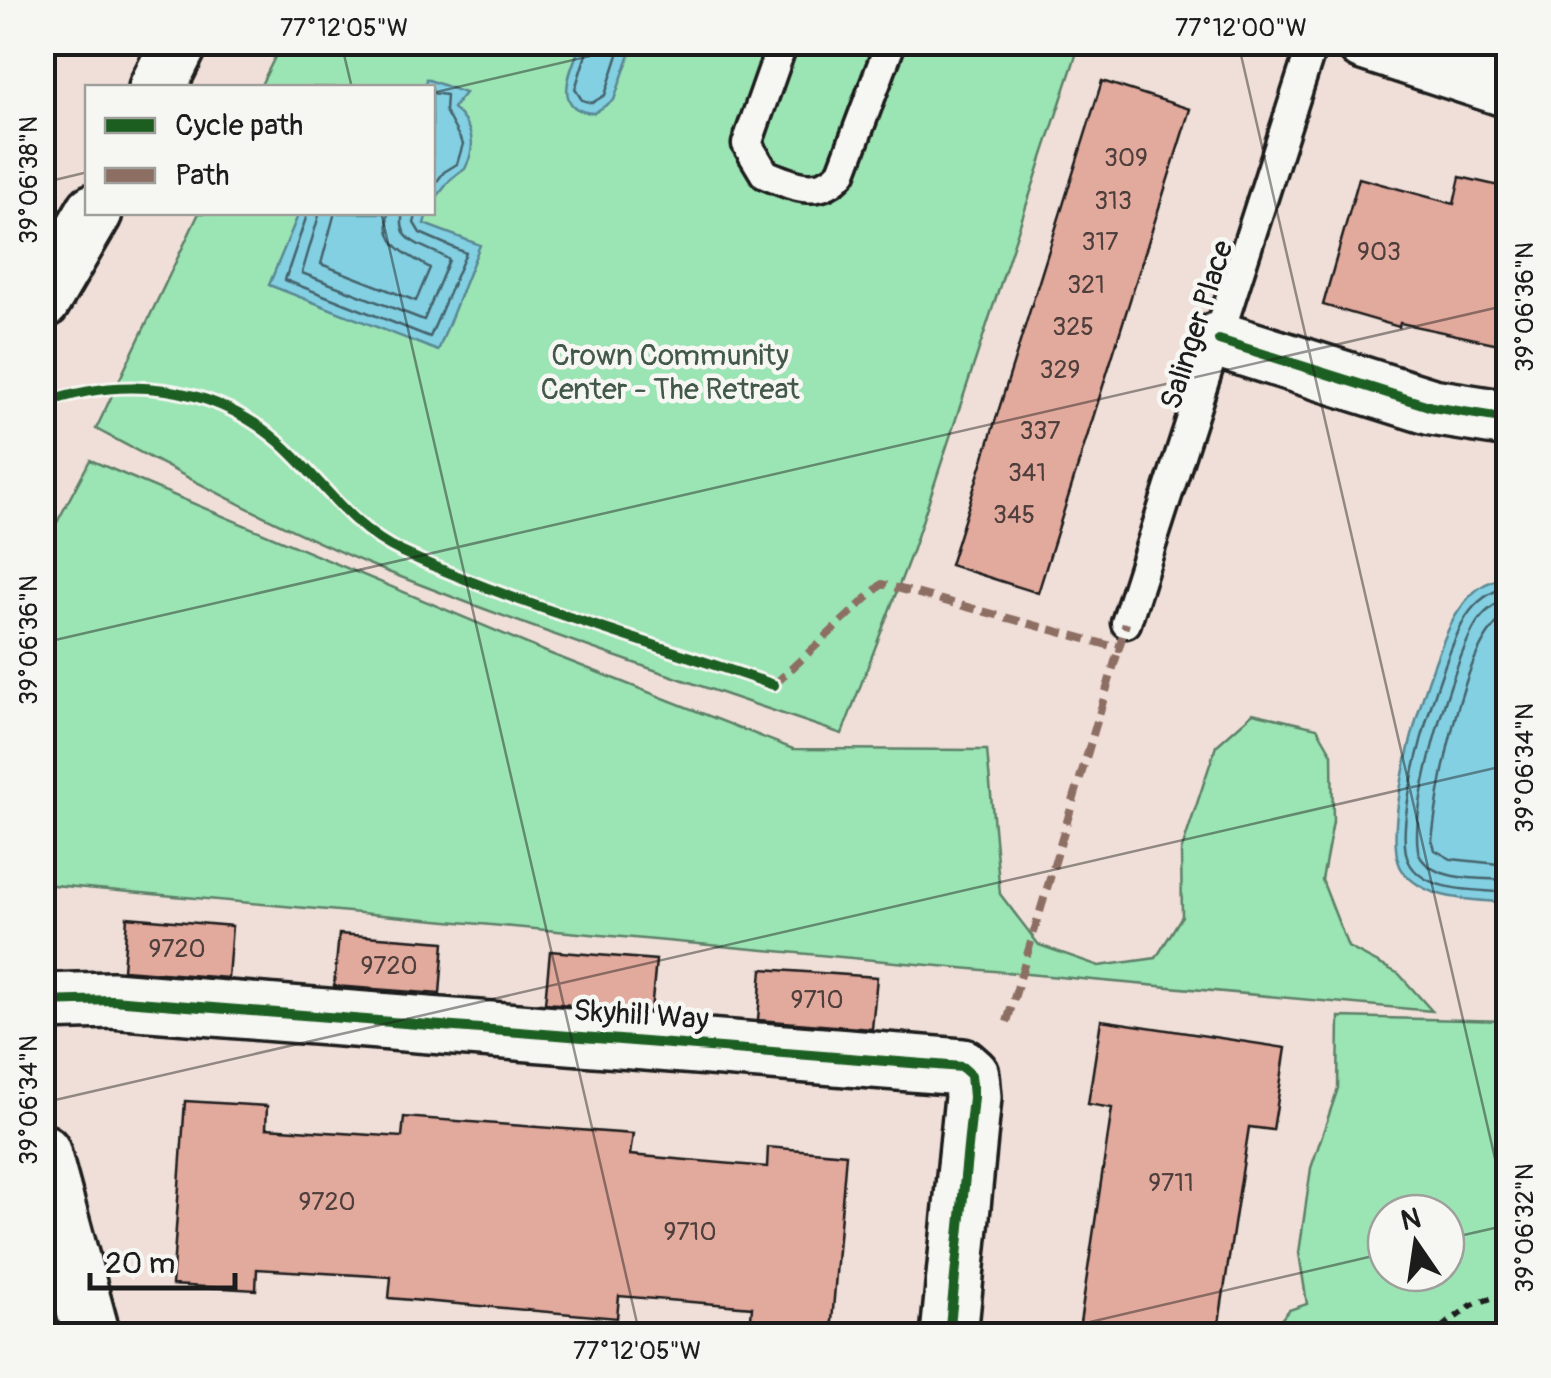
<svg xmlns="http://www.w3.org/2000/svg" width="1551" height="1378" font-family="Pangolin,sans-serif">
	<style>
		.green { fill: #9be4b3; stroke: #5c8068; stroke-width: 2.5; fill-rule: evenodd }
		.water { fill: #83d0e3; stroke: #5a8893; stroke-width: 2.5 }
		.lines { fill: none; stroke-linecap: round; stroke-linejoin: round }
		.shore { stroke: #45646c; stroke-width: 2.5 }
		.building { fill: #e2a99d; stroke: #1c1c1c; stroke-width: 2.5 }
		.service-casing { stroke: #1c1c1c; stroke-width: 35 }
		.minor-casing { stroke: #1c1c1c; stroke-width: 62 }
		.tertiary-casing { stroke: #1c1c1c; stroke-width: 62 }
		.path { stroke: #1c1c1c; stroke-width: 6; stroke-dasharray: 8 8; stroke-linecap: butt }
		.service { stroke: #f6f6f2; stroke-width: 28 }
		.minor { stroke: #f6f6f2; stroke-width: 55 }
		.tertiary { stroke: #f6f6f2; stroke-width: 55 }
		.quiet { stroke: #8d6e63; stroke-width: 8; stroke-dasharray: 15 8; stroke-linecap: butt }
		.cycleway-casing { stroke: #f6f6f2; stroke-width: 16 }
		.cycleway { stroke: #1b5e20; stroke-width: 10 }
		.ticks { fill: none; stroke: #1c1c1c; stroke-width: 2.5; stroke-opacity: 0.45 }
		.labels { text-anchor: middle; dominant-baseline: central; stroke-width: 9; stroke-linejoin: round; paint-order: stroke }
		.number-label { font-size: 25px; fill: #4e3f3c }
		.street-label { font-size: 30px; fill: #1c1c1c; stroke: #f6f6f2 }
		.park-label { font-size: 30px; fill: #425849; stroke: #f6f6f2 }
		.neatline { fill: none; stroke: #1c1c1c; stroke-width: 4 }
		.ticks-label { font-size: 25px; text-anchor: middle; fill: #1c1c1c }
	</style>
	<rect width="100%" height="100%" fill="#f0dfd8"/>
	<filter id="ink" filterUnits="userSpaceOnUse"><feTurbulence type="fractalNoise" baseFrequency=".01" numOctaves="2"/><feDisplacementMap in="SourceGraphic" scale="20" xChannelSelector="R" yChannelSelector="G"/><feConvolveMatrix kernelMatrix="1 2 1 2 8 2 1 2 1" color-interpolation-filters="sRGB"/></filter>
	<g filter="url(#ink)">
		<!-- green -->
		<g class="green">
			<path d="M282,43H1080L913,549L842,734C688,682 534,630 383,570C285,530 190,479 96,429L199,213L432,212V88L260,87Z"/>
			<polygon points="90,460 546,652 793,749 987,750 1000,894 1039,945 1099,966 1156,958 1182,916 1181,852 1216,746 1253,713 1317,728 1332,754 1333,822 1322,880 1348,947 1399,974 1432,1011 43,884 43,549"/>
			<path d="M1339,1017L1508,1021V1335H1268L1289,1310L1307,1304L1299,1253L1311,1168L1338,1088ZM1386,1213H1446V1273H1386Z"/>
		</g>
		<!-- water -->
		<g class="water">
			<path d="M582,42L631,43L632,48L614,100L594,113C549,111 572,67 582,42Z"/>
			<path d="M426,79L465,93L453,108C472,126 478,144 465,169L451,179L433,202L432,88L425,87Z"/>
			<polygon points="299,213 427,213 424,224 480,245 438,351 269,285"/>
			<path d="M1508,577V903C1473,899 1427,902 1403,871C1375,835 1433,645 1460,609C1473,589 1486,581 1508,577Z"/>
		</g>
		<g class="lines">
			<!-- shore -->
			<g class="shore">
				<polyline points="590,42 575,89 582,100 592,103 605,95 622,42"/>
				<polyline points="432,93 446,95 445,111 463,144 457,164 444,172 432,188"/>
				<polyline points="308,212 285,280 430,337 466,253 420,233 414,223 417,212"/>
				<path d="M320,212L302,273L424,320L449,260C430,245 395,247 403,212"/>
				<path d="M335,212L321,264L416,301L430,268C406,253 383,248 388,212"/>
				<path d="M1508,587C1490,591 1477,600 1466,617C1443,655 1389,824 1409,862C1425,894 1479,889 1508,893"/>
				<path d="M1508,600C1495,603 1486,610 1478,621C1456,652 1402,827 1421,858C1437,882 1484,878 1508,880"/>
				<path d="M1508,615C1463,636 1438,791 1432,840L1435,850L1451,859L1508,865"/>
			</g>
		</g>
		<!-- building -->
		<g class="building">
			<polygon points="1102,81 1190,109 1038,593 950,565"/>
			<polygon points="1460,177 1508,188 1508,346 1400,323 1399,327 1323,305 1359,178 1454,204"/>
			<polygon points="127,917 232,926 228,978 123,970"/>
			<polygon points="339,934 444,942 440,994 334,986"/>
			<polygon points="550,951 656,960 651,1011 545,1003"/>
			<polygon points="762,969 877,977 872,1029 758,1020"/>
			<polygon points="1101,1020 1286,1048 1273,1130 1249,1127 1217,1336 1078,1336 1112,1108 1088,1104"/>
			<polygon points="185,1101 267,1106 266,1128 402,1137 404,1117 633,1134 630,1155 767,1167 768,1147 846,1154 831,1334 750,1328 752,1307 619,1296 617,1318 389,1298 391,1277 257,1269 256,1290 172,1285"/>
		</g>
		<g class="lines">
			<!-- service casing -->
			<g class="service-casing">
				<g id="service">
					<path d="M783,42L747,144L765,174C792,185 819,199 842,172L891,42"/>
					<polyline points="1126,623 1313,42"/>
				</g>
			</g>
			<!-- minor casing -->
			<g class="minor-casing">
				<g id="minor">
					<polyline points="1364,42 1508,89"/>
					<polyline points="1219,340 1432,407 1508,419"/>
					<polyline points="42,1002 112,1000 962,1067 971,1075 973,1097 949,1336"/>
					<polyline points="42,1152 92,1336"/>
				</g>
			</g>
			<!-- tertiary casing -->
			<g class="tertiary-casing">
				<g id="tertiary">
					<polyline points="157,88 180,42"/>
					<polyline points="42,301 94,212"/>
				</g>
			</g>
			<!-- path -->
			<polyline class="path" points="1430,1336 1472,1305 1508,1292"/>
			<!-- service -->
			<use href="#service" class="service"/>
			<!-- minor -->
			<use href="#minor" class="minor"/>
			<!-- tertiary -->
			<use href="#tertiary" class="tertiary"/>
			<!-- quiet -->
			<g class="quiet">
				<polyline points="774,685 882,584 1119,648 1126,623"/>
				<polyline points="1007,1022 1119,648"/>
			</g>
			<!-- cycleway casing -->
			<g class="cycleway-casing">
				<g id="cycleway">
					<polyline points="1219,340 1432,407 1508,419"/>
					<path d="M42,404C123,374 211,384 278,441C321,478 348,527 402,552C520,607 651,642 774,685"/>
					<polyline points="42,1002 112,1000 962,1067 971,1075 973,1097 949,1336"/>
				</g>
			</g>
			<!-- cycleway -->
			<use href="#cycleway" class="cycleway"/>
		</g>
	</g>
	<!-- ticks -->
	<path class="ticks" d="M341,42L352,88M1238,42L1508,1215M432,93L650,42M42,183L88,172M381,212L640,1336M42,643L1508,305M42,1103L1508,765M1446,1239L1508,1225M1030,1336L1386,1253"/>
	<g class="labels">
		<!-- number labels -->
		<g class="number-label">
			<text x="1126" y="158">309</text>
			<text x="1113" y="201">313</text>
			<text x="1100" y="242">317</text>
			<text x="1379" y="252">903</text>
			<text x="1086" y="285">321</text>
			<text x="1073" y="327">325</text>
			<text x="1060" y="370">329</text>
			<text x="1040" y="431">337</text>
			<text x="1027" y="473">341</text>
			<text x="1014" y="515">345</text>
			<text x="177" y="949">9720</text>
			<text x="389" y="966">9720</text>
			<text x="817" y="1000">9710</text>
			<text x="1171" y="1183">9711</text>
			<text x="327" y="1202">9720</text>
			<text x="690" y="1232">9710</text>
		</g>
		<!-- street labels -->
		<g class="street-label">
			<text transform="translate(1197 325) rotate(-72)">Salinger Place</text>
			<text transform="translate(641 1015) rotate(4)">Skyhill Way</text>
		</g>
		<!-- park labels -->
		<g class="park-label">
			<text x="670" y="355">Crown Community<tspan x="670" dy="34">Center - The Retreat</tspan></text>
		</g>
	</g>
	<!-- margin -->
	<rect width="1551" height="1378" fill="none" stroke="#f6f6f2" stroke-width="110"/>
	<!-- legend -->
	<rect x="85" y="85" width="350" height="130" fill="#f6f6f2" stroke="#9f9f9c" stroke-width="2.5"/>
	<rect x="105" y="118" width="50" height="15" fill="#1b5e20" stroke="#9f9f9c" stroke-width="2.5"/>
	<text x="175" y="135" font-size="30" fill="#1c1c1c">Cycle path</text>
	<rect x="105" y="168" width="50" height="15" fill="#8d6e63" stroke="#9f9f9c" stroke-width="2.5"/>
	<text x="175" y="185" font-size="30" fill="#1c1c1c">Path</text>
	<!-- north arrow -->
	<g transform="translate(1416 1243) rotate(347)"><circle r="48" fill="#f6f6f2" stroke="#9f9f9c" stroke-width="2.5"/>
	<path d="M0-8L18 38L0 25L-18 38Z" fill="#1c1c1c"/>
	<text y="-15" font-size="28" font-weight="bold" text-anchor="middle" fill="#1c1c1c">N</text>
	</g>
	<!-- scale -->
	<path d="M90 1273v15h145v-15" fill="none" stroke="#1c1c1c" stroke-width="5"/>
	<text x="105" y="1273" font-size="30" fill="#1c1c1c" stroke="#f6f6f2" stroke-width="8" paint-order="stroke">20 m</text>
	<rect x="55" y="55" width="1441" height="1268" class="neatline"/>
	<g class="ticks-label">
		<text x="344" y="36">77°12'05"W</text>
		<text x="1241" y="36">77°12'00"W</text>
		<text transform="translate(28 180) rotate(-90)" y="9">39°06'38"N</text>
		<text transform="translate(1524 307) rotate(-90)" y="9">39°06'36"N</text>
		<text transform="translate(28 640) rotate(-90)" y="9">39°06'36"N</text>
		<text transform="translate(1524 768) rotate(-90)" y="9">39°06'34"N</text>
		<text transform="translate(28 1100) rotate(-90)" y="9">39°06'34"N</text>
		<text transform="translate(1524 1228) rotate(-90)" y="9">39°06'32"N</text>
		<text x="637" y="1359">77°12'05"W</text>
	</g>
</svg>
